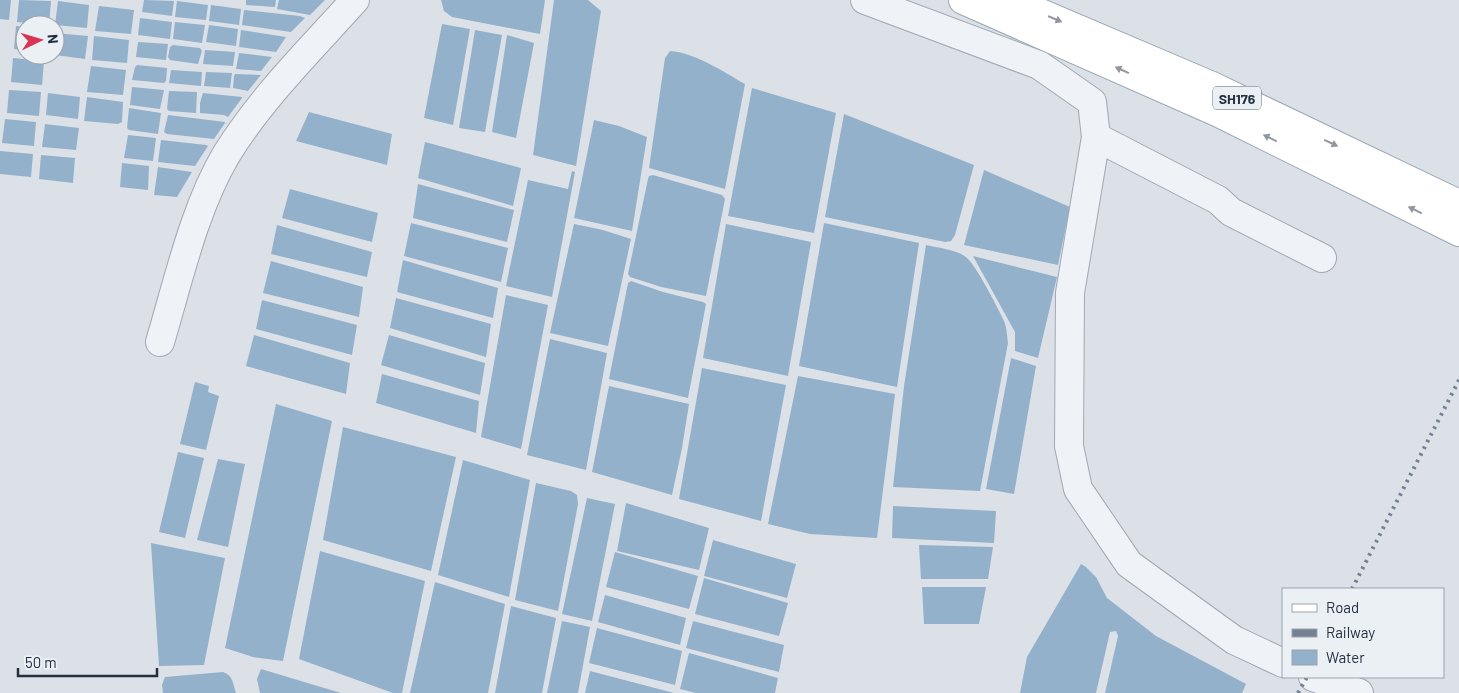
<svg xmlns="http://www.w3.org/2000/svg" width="1459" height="693" font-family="Barlow,sans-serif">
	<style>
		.water { fill: #93b1cb }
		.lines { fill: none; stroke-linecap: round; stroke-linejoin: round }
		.minor-casing { stroke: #a1a8b2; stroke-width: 30 }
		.major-casing { stroke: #9aa6b4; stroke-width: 30 }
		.minor { stroke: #eff2f6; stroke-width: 28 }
		.major { stroke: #fff; stroke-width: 28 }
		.rail { stroke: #748192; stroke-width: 4; stroke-dasharray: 2.5 5; stroke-linecap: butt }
		.oneway { fill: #92979f }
		.labels { text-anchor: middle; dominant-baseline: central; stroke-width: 4; stroke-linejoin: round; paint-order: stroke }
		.shield { fill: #ebf0f5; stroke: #606976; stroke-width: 1 }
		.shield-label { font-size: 14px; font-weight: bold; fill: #242f3f }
	</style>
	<rect width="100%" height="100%" fill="#dce1e8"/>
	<!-- water -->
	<g class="water">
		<polygon points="0,0 11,0 9,20 0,19"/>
		<polygon points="19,0 51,1 49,25 17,22"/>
		<polygon points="144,0 174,1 172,16 142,12"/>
		<polygon points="246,0 276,0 275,7 246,5"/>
		<polygon points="279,0 325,0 310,15 277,9"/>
		<polygon points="441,0 545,0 540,34 452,17 444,11"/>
		<polygon points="554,0 588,0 601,11 576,166 533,155"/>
		<polygon points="58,1 89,5 87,28 55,25"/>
		<polygon points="177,1 208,5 206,20 175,17"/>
		<polygon points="211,5 241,9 239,25 209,21"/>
		<polygon points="99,6 134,10 131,34 95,31"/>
		<polygon points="244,10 300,16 305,18 291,32 242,25"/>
		<polygon points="140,18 172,22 170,39 138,35"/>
		<polygon points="175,22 205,25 202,43 173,39"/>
		<polygon points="442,24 470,29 453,125 424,118"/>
		<polygon points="209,25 238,29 236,46 206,42"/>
		<polygon points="16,26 25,27 25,50 14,49"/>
		<polygon points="241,30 286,37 276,52 239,47"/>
		<polygon points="475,30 502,35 485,132 459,128"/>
		<polygon points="55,33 88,36 85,59 55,55"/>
		<polygon points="507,35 534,43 516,138 492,132"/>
		<polygon points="94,36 129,40 127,63 92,60"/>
		<polygon points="138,42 168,44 166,60 136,57"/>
		<polygon points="173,45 200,48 202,51 198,64 170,60 168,57 170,47"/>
		<polygon points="205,50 235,52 233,66 203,64"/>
		<path d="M670,51C694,52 724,72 745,84L725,189L649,168L665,58Z"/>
		<polygon points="239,53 272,57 261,71 236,69"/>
		<polygon points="13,58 44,61 42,85 11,82"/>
		<polygon points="137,65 167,68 166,81 164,83 132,80 135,67"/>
		<polygon points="91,66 126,70 123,95 87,92"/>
		<polygon points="171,70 202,72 201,86 169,83"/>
		<polygon points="206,72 232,73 230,88 204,86"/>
		<polygon points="235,74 261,75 248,91 233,88 234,76"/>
		<polygon points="132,87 164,90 160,109 130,105"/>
		<polygon points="752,88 836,113 814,233 728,216"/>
		<polygon points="9,90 41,92 39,116 7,113"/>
		<polygon points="169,91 197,92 196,113 169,111 167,109"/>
		<polygon points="48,93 80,97 78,119 46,115"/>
		<polygon points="203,93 242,97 242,98 228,117 224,115 200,113 200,103"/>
		<polygon points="87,97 123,102 122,122 118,124 84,121"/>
		<polygon points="129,108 161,113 158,134 129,130 127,128"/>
		<polygon points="309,112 392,134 387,165 296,141"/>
		<polygon points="844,114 974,165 955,235 951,241 945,242 825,217"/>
		<polygon points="168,115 225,122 225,123 214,139 167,134 164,132"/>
		<polygon points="5,119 36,122 34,146 2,143"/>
		<polygon points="594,120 619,126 647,137 632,231 574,218"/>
		<polygon points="45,124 79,128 76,150 42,147"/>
		<polygon points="128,135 156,138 153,161 124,158"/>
		<polygon points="161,140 206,145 208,146 195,166 158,162"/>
		<polygon points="425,142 521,168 513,206 418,178"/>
		<polygon points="0,151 33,154 31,177 0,174"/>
		<polygon points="41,155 75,158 73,183 39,179"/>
		<polygon points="122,163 149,166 148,190 120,187"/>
		<polygon points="158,167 192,172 177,197 154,195"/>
		<polygon points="984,170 1070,207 1058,265 964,245"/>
		<polygon points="572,171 575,172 552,297 506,286 528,180 568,189"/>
		<polygon points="653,175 722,195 725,199 706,296 661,287 630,277 628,274 648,179 649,176"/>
		<polygon points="418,184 514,210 507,242 413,218"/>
		<polygon points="290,189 378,213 372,242 282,218"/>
		<polygon points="411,223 508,248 501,282 404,256"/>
		<polygon points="824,223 919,243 897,387 799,366"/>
		<polygon points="574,224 603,230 631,239 608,346 550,333"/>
		<polygon points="726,224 811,242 788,376 703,358"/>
		<polygon points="277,225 372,252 367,277 271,254"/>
		<path d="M926,245C938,248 955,249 966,257C976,265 998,308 1004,321C1007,328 1007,336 1008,343L980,491L893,487L904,386Z"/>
		<polygon points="973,256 1057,277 1038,358 1015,351 1015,332"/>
		<polygon points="403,260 498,288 493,318 397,292"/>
		<polygon points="271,261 363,287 359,317 263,293"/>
		<polygon points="631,281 663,292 703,302 706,304 688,398 609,379 628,283"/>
		<polygon points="506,295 548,305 521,449 481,437"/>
		<polygon points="396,298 491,324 486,357 390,328"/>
		<polygon points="262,300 357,325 352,355 256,329"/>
		<polygon points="254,335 350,363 346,394 246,366"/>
		<polygon points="389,335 485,363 480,395 381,365"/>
		<polygon points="550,339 607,353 586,470 527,455"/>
		<polygon points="1011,358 1036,366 1014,494 986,489"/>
		<polygon points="702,368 786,385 761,521 679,499"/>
		<polygon points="382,374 479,401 476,433 376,403"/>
		<polygon points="798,376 895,394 877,538 810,534 768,524"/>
		<polygon points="195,382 209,386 208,392 219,396 206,450 180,444"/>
		<polygon points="609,386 689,404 682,448 672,495 592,472"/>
		<polygon points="276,404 332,421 283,661 253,657 225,648"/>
		<polygon points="343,427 456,457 431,571 323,540"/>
		<polygon points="178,452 204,458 185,538 159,532"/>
		<polygon points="218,459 245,464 228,547 197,540"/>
		<polygon points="463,460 530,480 509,597 438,575"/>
		<polygon points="536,483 571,491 577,495 578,504 558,611 515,600"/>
		<polygon points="587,498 615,504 592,621 562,614"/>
		<polygon points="626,503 709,528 699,570 617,551"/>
		<polygon points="893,506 996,511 994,543 892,538"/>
		<polygon points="713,540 796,564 787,598 704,576"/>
		<polygon points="151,543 225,558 204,665 159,666"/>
		<polygon points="919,545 993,547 988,579 921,579"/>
		<polygon points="320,551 425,581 402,693 393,693 299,659"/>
		<polygon points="615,552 698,576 689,609 606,587"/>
		<polygon points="1081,564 1086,567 1096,577 1107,598 1156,636 1246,684 1242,693 1105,693 1118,636 1116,631 1110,632 1096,693 1020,693 1027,657"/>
		<polygon points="704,578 788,603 779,636 695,614"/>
		<polygon points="435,582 505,604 488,693 410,693"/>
		<polygon points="922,587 986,587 979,624 924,624"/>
		<polygon points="605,595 686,618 680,645 598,622"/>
		<polygon points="511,606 556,618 542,693 495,693"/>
		<polygon points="562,621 590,627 578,693 547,693"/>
		<polygon points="693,621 784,645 779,672 686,648"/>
		<polygon points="597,628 682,651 675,685 589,663"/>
		<polygon points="689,653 778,678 775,693 696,693 680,689"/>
		<polygon points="261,669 341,693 260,693 257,679"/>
		<polygon points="590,671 674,693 585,693"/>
		<path d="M223,672C233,675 233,684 236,693H163L162,685L165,677Z"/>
	</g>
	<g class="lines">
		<!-- minor casing -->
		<g class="minor-casing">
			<g id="minor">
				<polyline points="865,0 1039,65 1092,102 1096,137 1070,293 1069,446 1078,489 1129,564 1234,640 1283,663"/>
				<polyline points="1096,137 1218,200 1231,212 1322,258"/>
				<path d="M160,342C178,282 194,209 226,155C261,98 310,50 355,0"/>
				<polyline points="1313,677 1359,693"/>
			</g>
		</g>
		<!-- major casing -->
		<g class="major-casing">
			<g id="major">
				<polyline points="963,0 1219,113 1459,232"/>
				<polyline points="1010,0 1212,86 1459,204"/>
			</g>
		</g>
		<!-- minor -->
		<use href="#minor" class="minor"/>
		<!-- major -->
		<use href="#major" class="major"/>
		<!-- rail -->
		<g class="rail">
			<polyline points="1352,589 1459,380"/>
			<polyline points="1298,693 1307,677"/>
		</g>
	</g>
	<!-- one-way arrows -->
	<defs><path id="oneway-solid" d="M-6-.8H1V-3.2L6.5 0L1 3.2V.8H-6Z" transform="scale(1.25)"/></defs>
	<g class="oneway">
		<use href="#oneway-solid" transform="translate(1055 19) rotate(23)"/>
		<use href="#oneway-solid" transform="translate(1122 70) rotate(-156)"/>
		<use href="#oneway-solid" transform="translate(1270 138) rotate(-154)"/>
		<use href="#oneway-solid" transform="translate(1331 143) rotate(25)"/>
		<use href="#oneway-solid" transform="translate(1415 210) rotate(-154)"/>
	</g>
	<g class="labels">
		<!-- shield labels -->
		<rect class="shield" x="1213" y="86.5" width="48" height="23" rx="4"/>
		<g class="shield-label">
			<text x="1237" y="98">SH176</text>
		</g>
	</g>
	<!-- legend -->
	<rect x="1282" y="588" width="162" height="90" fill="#ebf0f5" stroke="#9ba3ac"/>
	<rect x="1292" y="604" width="25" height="8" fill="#ffffff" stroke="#9ba3ac"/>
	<text x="1326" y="613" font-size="15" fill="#242f3f">Road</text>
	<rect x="1292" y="629" width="25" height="8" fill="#748192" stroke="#9ba3ac"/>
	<text x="1326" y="638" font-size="15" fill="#242f3f">Railway</text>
	<rect x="1292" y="650" width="25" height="15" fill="#93b1cb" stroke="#9ba3ac"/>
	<text x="1326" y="663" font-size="15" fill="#242f3f">Water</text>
	<!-- north arrow -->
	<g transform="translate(40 40) rotate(85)"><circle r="24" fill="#ebf0f5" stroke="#9ba3ac"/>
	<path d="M0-4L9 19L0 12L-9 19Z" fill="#d93455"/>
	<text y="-8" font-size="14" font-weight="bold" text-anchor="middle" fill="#242f3f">N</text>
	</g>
	<!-- scale -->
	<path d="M18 668v8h139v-8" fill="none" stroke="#242f3f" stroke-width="2.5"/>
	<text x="25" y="668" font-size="15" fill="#242f3f" stroke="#ebf0f5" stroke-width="4" paint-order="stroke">50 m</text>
</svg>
